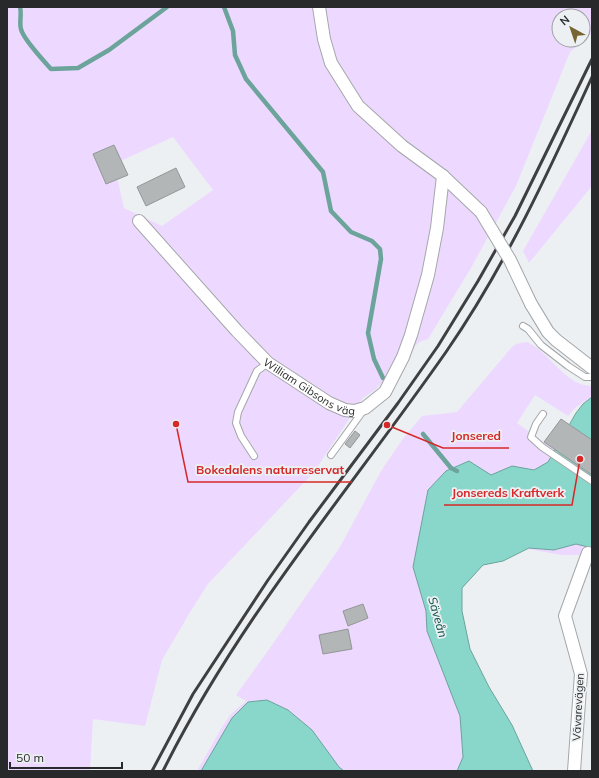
<svg xmlns="http://www.w3.org/2000/svg" width="599" height="778" font-family="Mulish,sans-serif">
	<style>
		.green { fill: #edd9ff; fill-rule: evenodd }
		.water { fill: #89d7cb; stroke: #6ca39b }
		.lines { fill: none; stroke-linecap: round; stroke-linejoin: round }
		.stream { stroke: #6ca39b; stroke-width: 4.5 }
		.building { fill: #b2b6b7; stroke: #939798 }
		.lane-casing { stroke: #a4a7a9; stroke-width: 8 }
		.street-casing { stroke: #a4a7a9; stroke-width: 14 }
		.lane { stroke: #fff; stroke-width: 6 }
		.street { stroke: #fff; stroke-width: 12 }
		.rail { stroke: #3e3f40; stroke-width: 3 }
		.street-bridge-casing { stroke: #a4a7a9; stroke-width: 14; stroke-linecap: butt }
		.street-bridge { stroke: #fff; stroke-width: 12 }
		.labels { text-anchor: middle; dominant-baseline: central; stroke-width: 3.5; stroke-linejoin: round; paint-order: stroke }
		.street-label { font-size: 11px; fill: #28292a; stroke: #edf0f2 }
		.water-label { font-size: 12px; font-style: italic; fill: #095049; stroke: #edf0f2 }
		.leader { fill: none; stroke: #d62828; stroke-width: 1.5 }
		.callout-dot { fill: #d62828; stroke: #edf0f2; stroke-width: 1.5 }
		.callout-label { font-size: 12px; text-anchor: middle; font-weight: bold; fill: #d62828; stroke: #edf0f2; stroke-width: 3.5; stroke-linejoin: round; paint-order: stroke }
	</style>
	<rect width="100%" height="100%" fill="#edf0f2"/>
	<!-- green -->
	<g class="green">
		<path d="M7,7H592V33L570,52L516,186L471,268L428,339L419,342L376,389L363,398L314,472L208,584L189,614L162,660L145,726L93,719L90,771H7ZM559,16H583V40H559ZM173,137L213,190L162,226L124,208L114,164Z"/>
		<polygon points="592,130 592,186 529,263 523,251"/>
		<path d="M527,342C549,351 565,386 592,386V397L576,407L568,416L535,395L517,423L559,453L592,492V561L581,555H561L522,548L476,559L445,600L520,771H197L222,727L231,714L246,701L236,695L272,645L340,547L381,471L402,440L422,416L457,412L512,347L516,344Z"/>
	</g>
	<!-- water -->
	<g class="water">
		<polygon points="592,397 592,548 576,544 554,550 529,548 503,561 483,565 462,588 462,611 470,649 489,687 512,725 533,771 457,771 463,757 460,716 427,631 426,611 413,567 428,490 446,471 469,461 491,475 512,466 534,470 548,462 576,413 583,404"/>
		<polygon points="267,700 288,710 312,730 339,767 344,771 201,771 232,718 248,702"/>
	</g>
	<g class="lines">
		<!-- stream -->
		<g class="stream">
			<path d="M20,7C22,14 19,22 21,29C23,39 44,61 51,69L78,68L109,50L167,7"/>
			<polyline points="224,7 233,31 235,55 246,79 323,172 331,211 351,232 372,241 380,249 381,259 368,333 374,359 383,378"/>
			<polyline points="423,434 451,468 457,471"/>
		</g>
	</g>
	<!-- building -->
	<g class="building">
		<polygon points="114,145 128,175 106,184 93,154"/>
		<polygon points="176,168 185,187 146,206 137,187"/>
		<polygon points="561,419 592,440 592,475 544,442"/>
		<polygon points="355,431 360,435 350,448 345,444"/>
		<polygon points="363,604 368,618 348,626 343,611"/>
		<polygon points="348,629 352,649 323,654 319,635"/>
	</g>
	<g class="lines">
		<!-- lane casing -->
		<g class="lane-casing">
			<g id="lane">
				<polyline points="523,326 528,329 541,345 568,366 585,377 592,377"/>
				<polyline points="543,414 536,424 531,437 542,447 592,481"/>
				<polyline points="331,455 363,411"/>
				<polyline points="254,456 241,436 236,423 238,412 257,371 268,363"/>
			</g>
		</g>
		<!-- street casing -->
		<g class="street-casing">
			<g id="street">
				<polyline points="319,7 324,39 331,63 358,106 402,146 443,176 481,212"/>
				<path id="s1" d="M139,221L237,331L268,363L329,403L345,410L354,411L365,408L385,392L403,357L411,335L428,275L437,228L443,176"/>
				<polyline points="531,304 548,332 556,340 592,368"/>
				<polyline points="574,771 581,674 565,616 588,553"/>
			</g>
		</g>
		<!-- lane -->
		<use href="#lane" class="lane"/>
		<!-- street -->
		<use href="#street" class="street"/>
		<!-- rail -->
		<g class="rail">
			<polyline points="152,771 193,694 268,580 309,522 398,403 438,346 478,281 515,216 592,59"/>
			<path d="M163,771C239,618 349,491 446,352C505,267 549,171 592,77"/>
		</g>
		<!-- street-bridge casing -->
		<g class="street-bridge-casing">
			<polyline id="street-bridge" points="481,212 510,260 531,304"/>
		</g>
		<!-- street-bridge -->
		<use href="#street-bridge" class="street-bridge"/>
	</g>
	<g class="labels">
		<!-- street labels -->
		<g class="street-label">
			<text stroke="none"><textPath href="#s1" startOffset="240">William Gibsons väg</textPath></text>
			<text transform="translate(578 707) rotate(-87)">Vävarevägen</text>
		</g>
		<!-- water labels -->
		<g class="water-label">
			<text transform="translate(438 617) rotate(74)">Säveån</text>
		</g>
	</g>
	<!-- callouts -->
	<path class="leader" d="M387 425L443 448H509M176 424L188 482H352M580 459L572 505H444"/>
	<g class="callout-dot">
		<circle cx="387" cy="425" r="4"/>
		<circle cx="176" cy="424" r="4"/>
		<circle cx="580" cy="459" r="4"/>
	</g>
	<g class="callout-label">
		<text x="476" y="440">Jonsered</text>
		<text x="270" y="474">Bokedalens naturreservat</text>
		<text x="508" y="497">Jonsereds Kraftverk</text>
	</g>
	<!-- border -->
	<rect width="599" height="778" fill="none" stroke="#28292a" stroke-width="16"/>
	<!-- north arrow -->
	<g transform="translate(571 28) rotate(320)"><circle r="19" fill="#edf0f2" stroke="#9ea0a2"/>
	<path d="M0-3L7 15L0 10L-7 15Z" fill="#766432"/>
	<text y="-6" font-size="11" font-weight="bold" text-anchor="middle" fill="#28292a">N</text>
	</g>
	<!-- scale -->
	<path d="M10 762v6h112v-6" fill="none" stroke="#28292a" stroke-width="2"/>
	<text x="16" y="762" font-size="12" fill="#28292a" stroke="#edf0f2" stroke-width="3" paint-order="stroke">50 m</text>
</svg>
